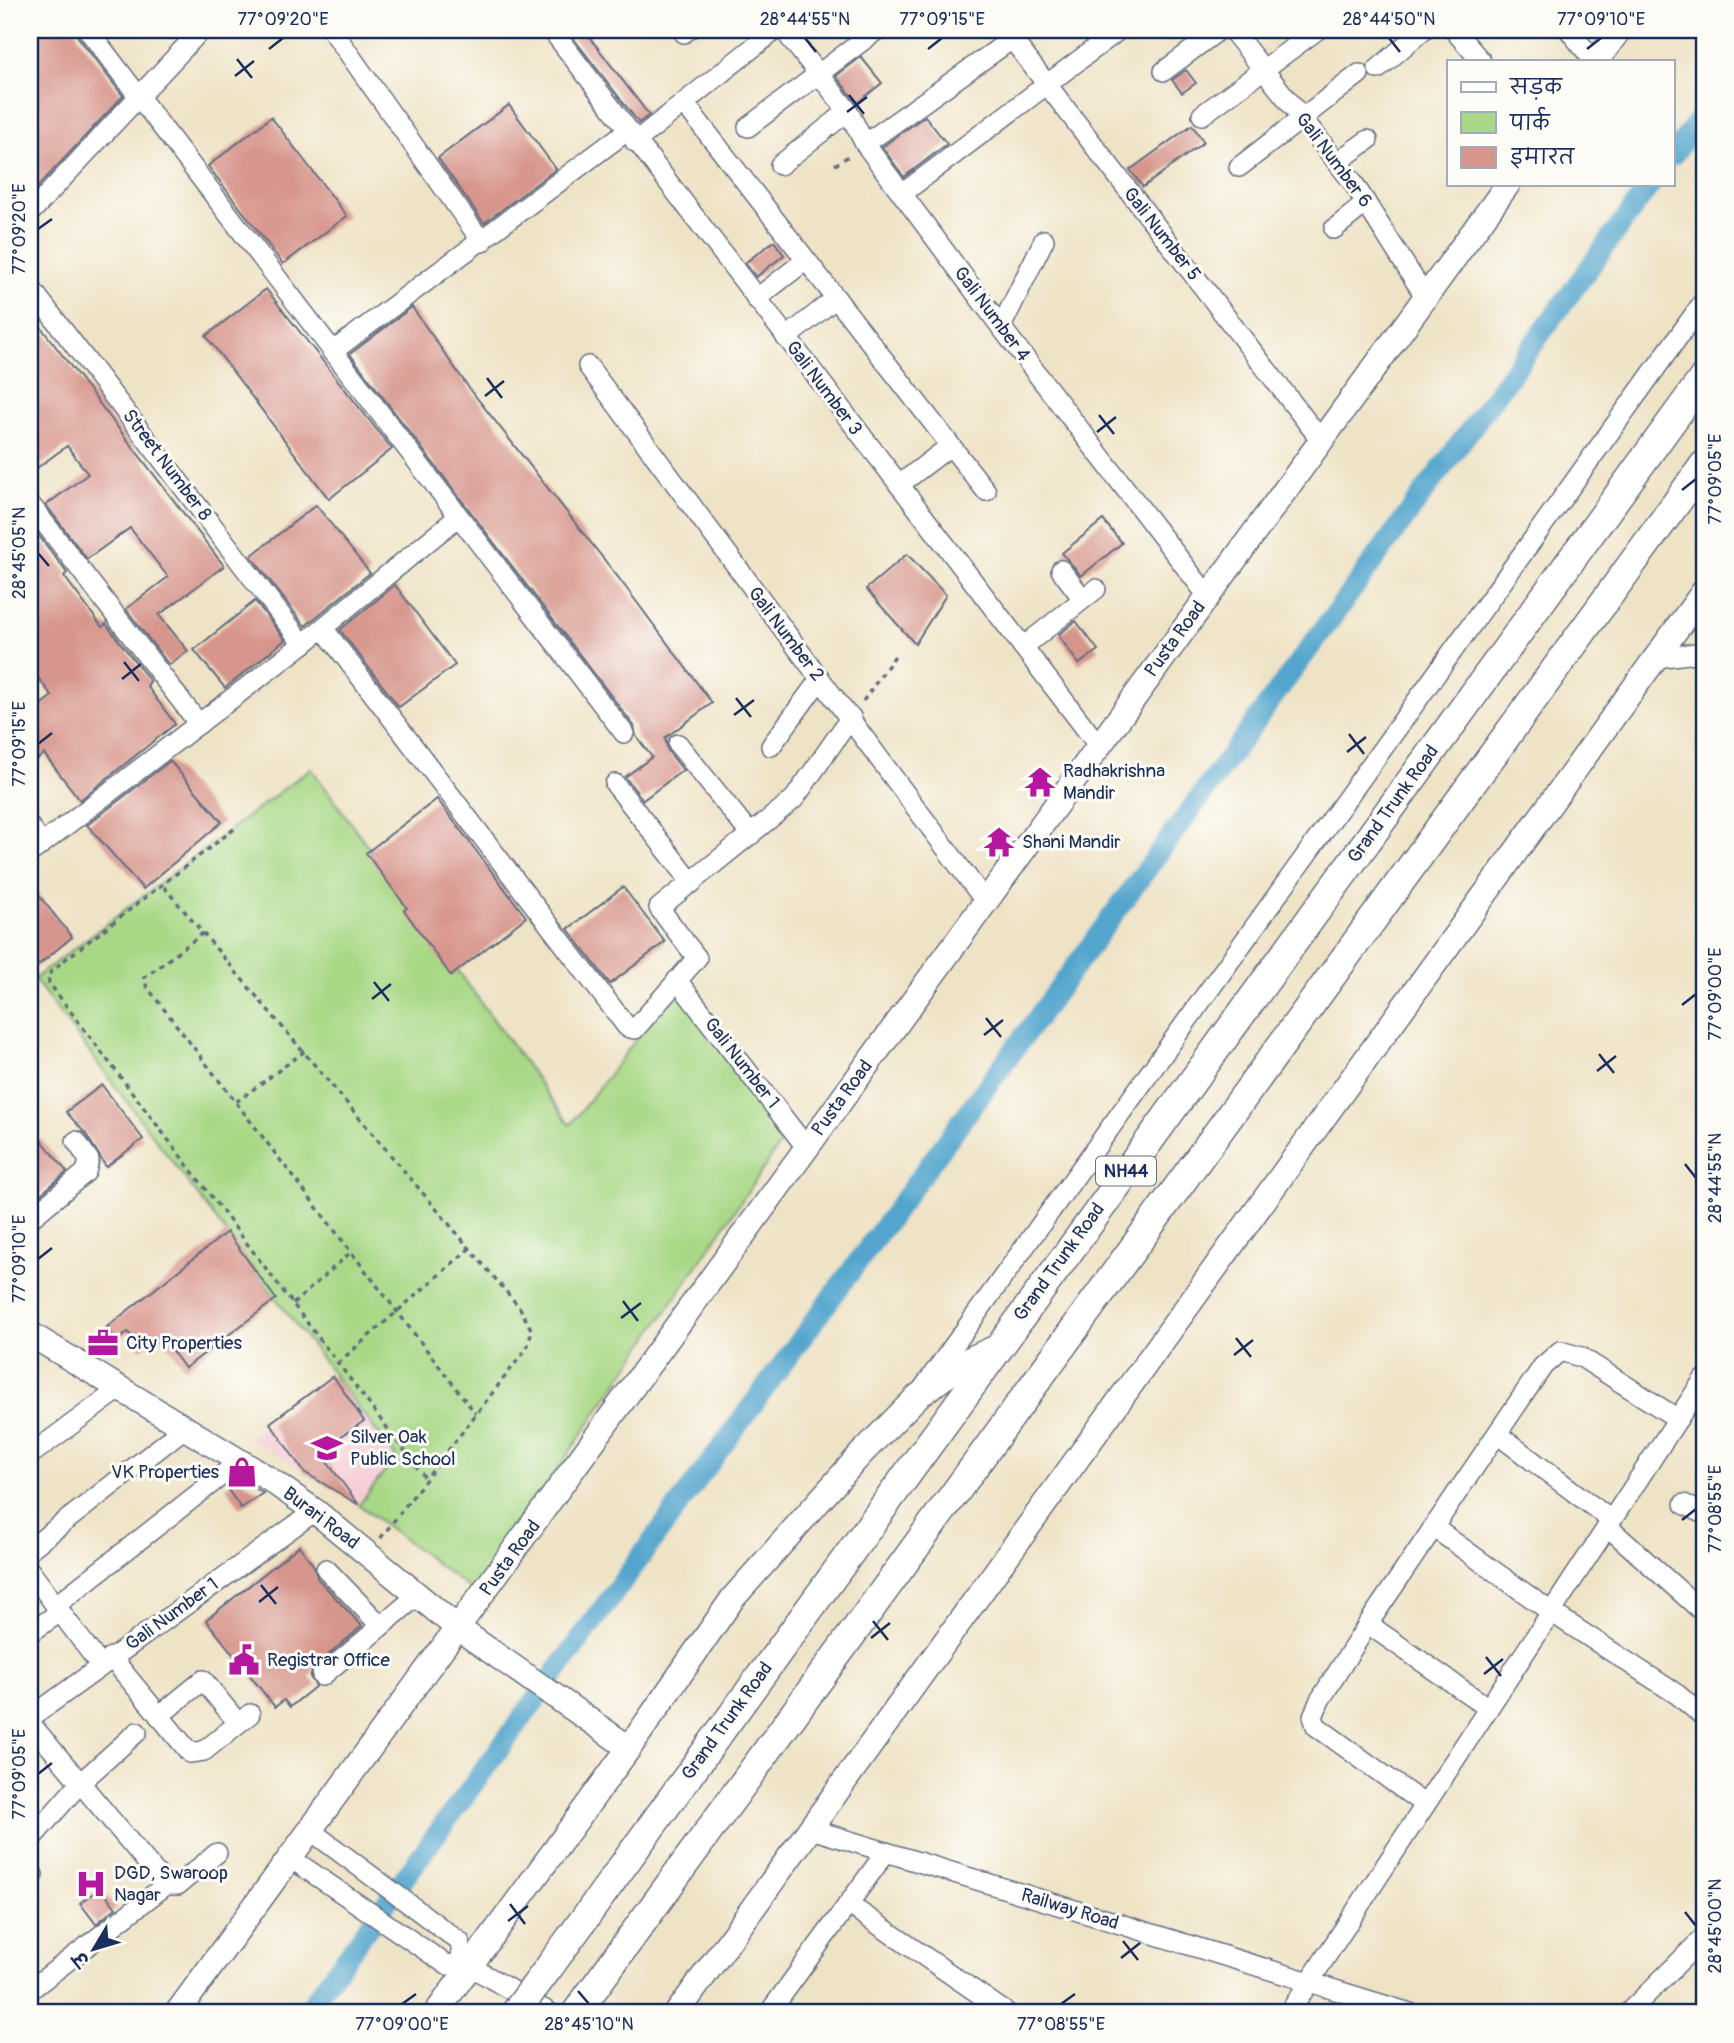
<svg xmlns="http://www.w3.org/2000/svg" width="1734" height="2043" font-family="Pangolin,'Playpen Sans Deva',sans-serif">
	<style>
		.built { fill: #f6cfd6 }
		.green { fill: #a8d886; stroke: #628472; stroke-width: 2 }
		.lines { fill: none; stroke-linecap: round; stroke-linejoin: round }
		.canal { stroke: #52a5cd; stroke-width: 21 }
		.building { fill: #d7968d }
		.minor-casing { stroke: #656e82; stroke-width: 22 }
		.major-casing { stroke: #656e82; stroke-width: 27 }
		.highway-casing { stroke: #656e82; stroke-width: 31 }
		.path { stroke: #656e82; stroke-width: 3.5; stroke-dasharray: 5 5; stroke-linecap: butt }
		.minor { stroke: #fff; stroke-width: 19 }
		.major { stroke: #fff; stroke-width: 24 }
		.highway { stroke: #fff; stroke-width: 28 }
		.highway-bridge-casing { stroke: #656e82; stroke-width: 31; stroke-linecap: butt }
		.highway-bridge { stroke: #fff; stroke-width: 28 }
		.ticks { fill: none; stroke: #1b2f5e; stroke-width: 2.5 }
		.labels { text-anchor: middle; dominant-baseline: central; stroke-width: 6; stroke-linejoin: round; paint-order: stroke }
		.shield { fill: #fdfcf7; stroke: #5f6c8c; stroke-width: 2 }
		.shield-label { font-size: 18px; font-weight: bold; fill: #1b2f5e }
		.street-label { font-size: 19px; fill: #1b2f5e; stroke: #fdfcf7 }
		.poi-label { font-size: 19px; fill: #1b2f5e; stroke: #fdfcf7; text-anchor: start }
		.neatline { fill: none; stroke: #1b2f5e; stroke-width: 2.5 }
		.ticks-label { font-size: 18px; text-anchor: middle; fill: #1b2f5e }
	</style>
	<rect width="100%" height="100%" fill="#fdfcf7"/>
	<filter id="ink" filterUnits="userSpaceOnUse"><feTurbulence type="fractalNoise" baseFrequency=".0143" numOctaves="2"/><feDisplacementMap in="SourceGraphic" scale="14" xChannelSelector="R" yChannelSelector="G"/><feConvolveMatrix kernelMatrix="1 2 1 2 8 2 1 2 1" color-interpolation-filters="sRGB"/></filter>
	<filter id="wash" filterUnits="userSpaceOnUse"><feTurbulence type="fractalNoise" baseFrequency=".00686" numOctaves="4" result="noise"/><feDisplacementMap in="SourceGraphic" scale="28" xChannelSelector="R" yChannelSelector="G"/><feGaussianBlur stdDeviation="1.57" result="paint"/><feColorMatrix in="noise" values="0 0 0 0 0 0 0 0 0 0 0 0 0 0 0 0 0 1.4 0 .05"/><feComposite in="paint" operator="in"/></filter>
	<g filter="url(#wash)">
		<rect width="100%" height="100%" fill="#efe3c6"/>
		<!-- built -->
		<polygon class="built" points="333,1373 396,1457 359,1505 249,1438"/>
		<!-- green -->
		<polygon class="green" points="311,768 570,1125 677,986 783,1140 474,1592 359,1505 396,1457 34,979"/>
		<g class="lines">
			<!-- canal -->
			<g class="canal">
				<polyline points="1673,155 1704,112"/>
				<polyline points="305,2013 1651,184"/>
			</g>
		</g>
		<g id="blocks">
			<!-- building -->
			<g class="building">
				<polygon points="30,30 76,30 78,37 123,96 30,195"/>
				<polygon points="567,30 584,30 649,115 639,123"/>
				<polygon points="861,57 882,83 857,103 836,76"/>
				<polygon points="1186,70 1196,83 1182,93 1172,80"/>
				<polygon points="509,105 556,169 484,223 438,158"/>
				<polygon points="925,116 947,144 904,177 882,147"/>
				<polygon points="271,117 347,216 283,264 208,166"/>
				<polygon points="1192,125 1204,142 1143,187 1130,170"/>
				<polygon points="774,241 784,255 756,277 745,263"/>
				<polygon points="266,289 392,449 329,499 206,336"/>
				<polygon points="412,307 469,388 621,581 712,703 665,738 668,751 683,770 643,800 625,777 652,757 636,736 634,726 350,354"/>
				<polygon points="30,313 224,566 159,615 188,651 169,665 126,609 168,577 130,528 87,559 46,505 88,474 67,446 30,473"/>
				<polygon points="316,505 370,573 305,626 251,556"/>
				<polygon points="1103,520 1122,543 1081,576 1062,553"/>
				<polygon points="30,524 67,573 64,576 102,627 106,624 150,681 147,686 175,724 80,800 44,754 30,765 30,713 52,696 30,667"/>
				<polygon points="907,554 946,595 915,644 866,589"/>
				<polygon points="395,585 455,665 399,707 340,630"/>
				<polygon points="255,601 285,640 225,688 194,650"/>
				<polygon points="1076,621 1098,650 1079,664 1058,635"/>
				<polygon points="170,761 222,822 143,889 87,825"/>
				<polygon points="437,799 526,917 451,976 404,910 407,908 366,853"/>
				<polygon points="30,884 72,937 30,972"/>
				<polygon points="623,887 665,942 610,984 568,929"/>
				<polygon points="102,1085 143,1139 106,1167 86,1134 66,1112"/>
				<polygon points="40,1138 67,1172 30,1203 30,1145"/>
				<polygon points="227,1232 276,1299 185,1368 160,1335 141,1349 128,1332 117,1341 107,1327"/>
				<polygon points="333,1376 364,1421 319,1451 359,1505 304,1472 270,1423"/>
				<polygon points="238,1478 263,1493 241,1508 226,1487"/>
				<polygon points="299,1546 314,1566 317,1578 362,1626 314,1667 310,1677 316,1686 290,1707 284,1700 275,1707 206,1620"/>
				<polygon points="101,1888 116,1908 96,1924 80,1903"/>
			</g>
		</g>
	</g>
	<g filter="url(#ink)">
		<use href="#blocks" fill-opacity="0" stroke="#656e82" stroke-width="2"/>
		<g class="lines">
			<!-- minor casing -->
			<g class="minor-casing">
				<g id="minor">
					<polyline points="88,30 624,733"/>
					<polyline points="332,30 482,242"/>
					<polyline points="552,30 1098,745"/>
					<polyline points="784,30 848,111 865,144 1001,327 1207,595"/>
					<polyline points="1005,30 1320,439"/>
					<polyline points="1232,30 1352,181 1426,298"/>
					<polyline points="1454,30 1481,61"/>
					<polyline points="1569,30 1594,61"/>
					<polyline points="684,33 688,30"/>
					<polyline points="1378,69 1423,30"/>
					<polyline points="1164,71 1219,30"/>
					<polyline points="684,103 986,491"/>
					<polyline points="1202,115 1317,30"/>
					<polyline points="748,127 877,30"/>
					<polyline points="635,142 775,30"/>
					<polyline points="865,144 1012,39"/>
					<polyline points="1337,162 1368,140"/>
					<polyline points="780,165 848,111"/>
					<polyline points="1239,167 1359,74"/>
					<polyline points="903,193 1115,33"/>
					<polyline points="30,213 201,30"/>
					<polyline points="1334,229 1366,203"/>
					<polyline points="30,287 303,644"/>
					<polyline points="756,299 806,260"/>
					<polyline points="1001,327 1044,240"/>
					<polyline points="786,338 836,298"/>
					<polyline points="332,352 627,131"/>
					<polyline points="588,366 985,901"/>
					<polyline points="899,485 950,446"/>
					<polyline points="30,504 199,724"/>
					<polyline points="1061,570 1083,599"/>
					<polyline points="323,628 627,1027 635,1029 697,958 659,908 794,799 851,717"/>
					<polyline points="1023,647 1096,589"/>
					<polyline points="1656,658 1704,652"/>
					<polyline points="678,744 751,835"/>
					<polyline points="771,746 820,679"/>
					<polyline points="615,784 692,883"/>
					<polyline points="30,827 42,844"/>
					<polyline points="30,853 303,644 458,517"/>
					<polyline points="677,980 806,1147"/>
					<polyline points="30,1219 86,1172 89,1160 76,1141"/>
					<polyline points="924,1387 1704,301"/>
					<polyline points="1497,1434 1611,1520"/>
					<polyline points="30,1455 121,1388"/>
					<polyline points="1684,1504 1704,1514"/>
					<polyline points="1607,1526 1704,1613"/>
					<polyline points="1433,1527 1551,1612 1678,1695 1704,1717"/>
					<polyline points="30,1549 186,1427"/>
					<polyline points="326,1569 381,1626"/>
					<polyline points="30,1571 100,1665"/>
					<polyline points="55,1606 240,1461"/>
					<polyline points="1368,1624 1487,1707"/>
					<polyline points="30,1633 60,1612"/>
					<polyline points="111,1657 190,1753 204,1751 250,1714"/>
					<polyline points="322,1676 418,1595"/>
					<polyline points="159,1716 203,1680 238,1723"/>
					<polyline points="30,1718 315,1511"/>
					<polyline points="30,1723 166,1885 178,1885 217,1853"/>
					<polyline points="1425,1805 1316,1726 1313,1716 1320,1700 1368,1624 1543,1366 1560,1351 1581,1357 1678,1419"/>
					<polyline points="811,1829 1410,2013"/>
					<polyline points="310,1830 460,1942 463,1962"/>
					<polyline points="31,1839 80,1783 137,1732"/>
					<polyline points="289,1857 447,1965 463,1962 550,2013"/>
					<polyline points="30,1877 33,1875"/>
					<polyline points="848,1904 1007,2013"/>
					<polyline points="30,1990 166,1885"/>
					<polyline points="769,2013 886,1852"/>
					<polyline points="1289,2013 1704,1379"/>
					<polyline points="1628,2013 1704,1937"/>
				</g>
			</g>
			<!-- major casing -->
			<g class="major-casing">
				<g id="major">
					<polyline points="1596,61 1619,30"/>
					<polyline points="30,1334 269,1479 315,1511 459,1629 629,1748"/>
					<polyline points="177,2013 1508,184"/>
					<polyline points="436,2013 629,1748 733,1598 860,1455 918,1396 970,1359 999,1346"/>
					<polyline points="677,2013 1704,591"/>
				</g>
			</g>
			<!-- highway casing -->
			<g class="highway-casing">
				<g id="highway">
					<polyline points="550,1966 1704,377"/>
					<polyline points="576,2013 1704,465"/>
				</g>
			</g>
			<!-- path -->
			<g class="path">
				<polyline points="835,165 850,155"/>
				<polyline points="863,701 897,653"/>
				<polyline points="234,829 62,962 48,975 49,983 426,1479"/>
				<polyline points="164,887 520,1308 532,1331 527,1348 380,1539"/>
				<polyline points="203,933 144,978 147,987 476,1414"/>
				<polyline points="236,1102 305,1051"/>
				<polyline points="293,1304 351,1252"/>
				<polyline points="338,1363 470,1248"/>
			</g>
			<!-- minor -->
			<use href="#minor" class="minor"/>
			<!-- major -->
			<use href="#major" class="major"/>
			<!-- highway -->
			<use href="#highway" class="highway"/>
			<!-- highway-bridge casing -->
			<g class="highway-bridge-casing">
				<polyline id="highway-bridge" points="515,2013 550,1966"/>
			</g>
			<!-- highway-bridge -->
			<use href="#highway-bridge" class="highway-bridge"/>
		</g>
	</g>
	<!-- ticks -->
	<path class="ticks" d="M805,38L816,52M1389,38L1400,52M269,49L283,38M928,49L942,38M1587,49L1601,38M237,59L252,78M235,76L254,61M849,95L864,114M847,112L867,97M38,229L52,219M487,378L502,398M485,396L504,381M1099,415L1114,434M1097,432L1116,417M1682,490L1696,479M38,553L49,566M124,662L139,681M122,679L141,664M736,698L751,717M734,715L754,700M1349,734L1364,754M38,744L52,733M1347,752L1366,737M374,982L389,1001M372,999L391,984M1682,1005L1696,994M986,1018L1001,1037M984,1035L1003,1020M1599,1054L1614,1073M1597,1071L1616,1056M1685,1164L1696,1178M38,1259L52,1248M623,1301L638,1321M621,1318L641,1303M1236,1338L1251,1357M1234,1355L1253,1340M1682,1520L1696,1509M261,1585L276,1604M259,1602L278,1587M873,1621L888,1640M871,1638L890,1623M1486,1657L1501,1676M1484,1674L1503,1659M38,1774L52,1763M510,1904L525,1924M1685,1912L1696,1926M508,1921L528,1906M1123,1941L1138,1960M1121,1958L1140,1943M578,1991L589,2004M402,2004L416,1994M1061,2004L1075,1994"/>
	<!-- icons -->
	<defs>
		<g id="temple-bare" transform="scale(2.415)"><path d="M0-6L5-2H3V0L6.5 2.5H4V6H1.5V3h-3V6H-4V2.5H-6.5L-3 0V-2H-5Z" fill="#b5179e" stroke="#fdfcf7" stroke-width="2.5" paint-order="stroke"/></g>
		<g id="office-bare" transform="scale(2.415)"><path d="M-6-3h4V-5.5h4V-3h4V5H-6ZM-1-4.5V-3h2v-1.5ZM-6 0V1H6V0Z" fill="#b5179e" stroke="#fdfcf7" stroke-width="2.5" paint-order="stroke"/></g>
		<g id="school-bare" transform="scale(2.415)"><path d="M0-5L7-2L0 1L-7-2ZM-4 1L0 2.5L4 1V4Q0 6-4 4Z" fill="#b5179e" stroke="#fdfcf7" stroke-width="2.5" paint-order="stroke"/></g>
		<g id="shop-bare" transform="scale(2.415)"><path d="M-5-2.5h2.3a2.7 3.5 0 0 1 5.4 0H5L5.5 6h-11ZM-1.5-2.5h3a1.5 2.3 0 0 0-3 0Z" fill="#b5179e" stroke="#fdfcf7" stroke-width="2.5" paint-order="stroke"/></g>
		<g id="civic-bare" transform="scale(2.415)"><path d="M-.6-6.5H3V-4.5H.6V-3L4-1V1h2V6H-6V1h2V-1L-.6-3ZM-1.2 2.5V6h2.4V2.5Z" fill="#b5179e" stroke="#fdfcf7" stroke-width="2.5" paint-order="stroke"/></g>
		<g id="hospital-bare" transform="scale(2.415)"><path d="M-5-5h3v3.5h4V-5h3V5h-3V1.5h-4V5h-3Z" fill="#b5179e" stroke="#fdfcf7" stroke-width="2.5" paint-order="stroke"/></g>
	</defs>
	<g fill-rule="evenodd">
		<use href="#temple-bare" x="1040" y="782"/>
		<use href="#temple-bare" x="999" y="842"/>
		<use href="#office-bare" x="103" y="1343"/>
		<use href="#school-bare" x="327" y="1448"/>
		<use href="#shop-bare" x="242" y="1472"/>
		<use href="#civic-bare" x="244" y="1660"/>
		<use href="#hospital-bare" x="91" y="1884"/>
	</g>
	<g class="labels">
		<!-- shield labels -->
		<rect class="shield" x="1096" y="1156.5" width="60" height="29" rx="5"/>
		<g class="shield-label">
			<text x="1126" y="1171">NH44</text>
		</g>
		<!-- street labels -->
		<g class="street-label">
			<text transform="translate(1334 160) rotate(53)">Gali Number 6</text>
			<text transform="translate(1162 234) rotate(52)">Gali Number 5</text>
			<text transform="translate(992 314) rotate(53)">Gali Number 4</text>
			<text transform="translate(824 388) rotate(53)">Gali Number 3</text>
			<text transform="translate(167 465) rotate(53)">Street Number 8</text>
			<text transform="translate(786 634) rotate(53)">Gali Number 2</text>
			<text transform="translate(1175 639) rotate(-54)">Pusta Road</text>
			<text transform="translate(1393 804) rotate(-54)">Grand Trunk Road</text>
			<text transform="translate(742 1063) rotate(52)">Gali Number 1</text>
			<text transform="translate(842 1098) rotate(-54)">Pusta Road</text>
			<text transform="translate(1059 1262) rotate(-54)">Grand Trunk Road</text>
			<text transform="translate(321 1518) rotate(37)">Burari Road</text>
			<text transform="translate(510 1558) rotate(-54)">Pusta Road</text>
			<text transform="translate(172 1614) rotate(-36)">Gali Number 1</text>
			<text transform="translate(727 1721) rotate(-54)">Grand Trunk Road</text>
			<text transform="translate(1070 1909) rotate(17)">Railway Road</text>
		</g>
		<!-- poi labels -->
		<g class="poi-label">
			<text x="1063" y="771">Radhakrishna<tspan x="1063" dy="22">Mandir</tspan></text>
			<text x="1022" y="842">Shani Mandir</text>
			<text x="126" y="1343">City Properties</text>
			<text x="350" y="1437">Silver Oak<tspan x="350" dy="22">Public School</tspan></text>
			<text x="219" y="1472" text-anchor="end">VK Properties</text>
			<text x="267" y="1660">Registrar Office</text>
			<text x="114" y="1873">DGD, Swaroop<tspan x="114" dy="22">Nagar</tspan></text>
		</g>
	</g>
	<!-- margin -->
	<rect width="1734" height="2043" fill="none" stroke="#fdfcf7" stroke-width="77"/>
	<!-- legend -->
	<rect x="1447" y="60" width="228" height="126" fill="#fdfcf7" stroke="#a3aaba" stroke-width="2"/>
	<rect x="1461" y="82" width="35" height="10" fill="#ffffff" stroke="#a3aaba" stroke-width="2"/>
	<text x="1510" y="94" font-size="21" fill="#1b2f5e">सड़क</text>
	<rect x="1461" y="112" width="35" height="21" fill="#a8d886" stroke="#a3aaba" stroke-width="2"/>
	<text x="1510" y="130" font-size="21" fill="#1b2f5e">पार्क</text>
	<rect x="1461" y="147" width="35" height="21" fill="#d7968d" stroke="#a3aaba" stroke-width="2"/>
	<text x="1510" y="164" font-size="21" fill="#1b2f5e">इमारत</text>
	<!-- north arrow -->
	<g transform="translate(94 1949) rotate(232)" stroke="#fdfcf7" stroke-width="5" paint-order="stroke">
	<path d="M0-5L12 26L0 18L-12 26Z" fill="#1b2f5e"/>
	<text y="-10" font-size="19" font-weight="bold" text-anchor="middle" fill="#1b2f5e">उ</text>
	</g>
	<rect x="38" y="38" width="1658" height="1966" class="neatline"/>
	<g class="ticks-label">
		<text x="283" y="25">77°09'20"E</text>
		<text x="805" y="25">28°44'55"N</text>
		<text x="942" y="25">77°09'15"E</text>
		<text x="1389" y="25">28°44'50"N</text>
		<text x="1601" y="25">77°09'10"E</text>
		<text transform="translate(19 229) rotate(-90)" y="6">77°09'20"E</text>
		<text transform="translate(1715 479) rotate(-90)" y="6">77°09'05"E</text>
		<text transform="translate(19 553) rotate(-90)" y="6">28°45'05"N</text>
		<text transform="translate(19 744) rotate(-90)" y="6">77°09'15"E</text>
		<text transform="translate(1715 994) rotate(-90)" y="6">77°09'00"E</text>
		<text transform="translate(1715 1178) rotate(-90)" y="6">28°44'55"N</text>
		<text transform="translate(19 1259) rotate(-90)" y="6">77°09'10"E</text>
		<text transform="translate(1715 1509) rotate(-90)" y="6">77°08'55"E</text>
		<text transform="translate(19 1774) rotate(-90)" y="6">77°09'05"E</text>
		<text transform="translate(1715 1926) rotate(-90)" y="6">28°45'00"N</text>
		<text x="402" y="2030">77°09'00"E</text>
		<text x="589" y="2030">28°45'10"N</text>
		<text x="1061" y="2030">77°08'55"E</text>
	</g>
</svg>
